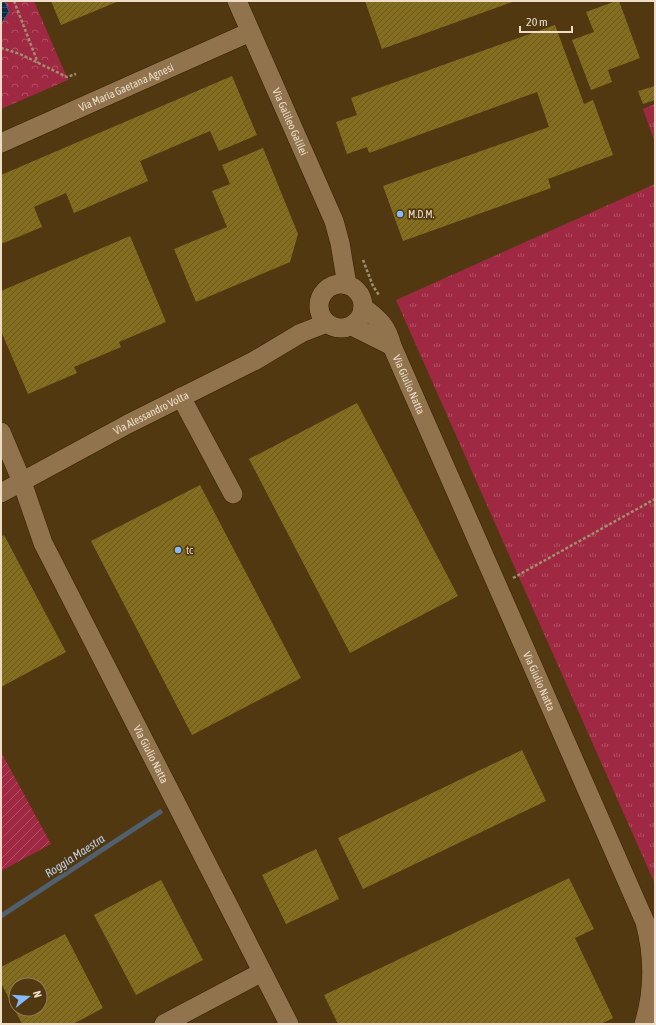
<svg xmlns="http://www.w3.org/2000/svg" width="656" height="1025" font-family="'Asap Condensed',sans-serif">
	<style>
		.grass { fill: url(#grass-tufts) }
		.park { fill: url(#park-crowns) }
		.garden { fill: url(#garden-furrows) }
		.water { fill: url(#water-rules); stroke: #51606f }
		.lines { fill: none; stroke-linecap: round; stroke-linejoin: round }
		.stream { stroke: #51606f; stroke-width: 5 }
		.building { fill: url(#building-hatch); fill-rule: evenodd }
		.minor-casing { stroke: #332003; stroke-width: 20 }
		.path { stroke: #a38e71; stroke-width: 2.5; stroke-dasharray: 3 2; stroke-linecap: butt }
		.minor { stroke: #91744e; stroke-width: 19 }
		.poi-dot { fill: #85bbfb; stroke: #523811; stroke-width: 1.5 }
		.labels { text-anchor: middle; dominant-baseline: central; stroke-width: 3.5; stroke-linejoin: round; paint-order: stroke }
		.street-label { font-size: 11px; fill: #edddc9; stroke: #523811 }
		.poi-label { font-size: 11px; fill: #edddc9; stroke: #523811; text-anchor: start }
		.water-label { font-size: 12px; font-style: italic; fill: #bccfe7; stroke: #523811 }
	</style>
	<defs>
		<pattern id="grass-tufts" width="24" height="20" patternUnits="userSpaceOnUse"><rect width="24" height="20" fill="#9f2842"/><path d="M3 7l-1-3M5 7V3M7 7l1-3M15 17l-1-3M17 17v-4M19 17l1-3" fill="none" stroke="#b15165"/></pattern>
		<pattern id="park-crowns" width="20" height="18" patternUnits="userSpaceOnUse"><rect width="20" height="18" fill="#9f2842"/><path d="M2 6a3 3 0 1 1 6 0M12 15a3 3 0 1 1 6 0" fill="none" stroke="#b15165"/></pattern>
		<pattern id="garden-furrows" width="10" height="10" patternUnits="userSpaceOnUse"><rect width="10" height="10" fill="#9f2842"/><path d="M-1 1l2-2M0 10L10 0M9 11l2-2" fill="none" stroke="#b15165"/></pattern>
		<pattern id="water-rules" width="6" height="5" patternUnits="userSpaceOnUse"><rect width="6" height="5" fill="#0e2a49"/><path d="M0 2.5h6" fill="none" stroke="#314862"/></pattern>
		<pattern id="building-hatch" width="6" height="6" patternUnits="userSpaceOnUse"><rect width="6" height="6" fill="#846e1d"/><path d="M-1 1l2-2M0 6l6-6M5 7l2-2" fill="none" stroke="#695a2b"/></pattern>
	</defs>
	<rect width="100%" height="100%" fill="#523811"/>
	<!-- grass -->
	<g class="grass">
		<polygon points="655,104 655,143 643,109"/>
		<polygon points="655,184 655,884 396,300"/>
	</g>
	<!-- park -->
	<polygon class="park" points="1,1 34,1 68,80 1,109"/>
	<!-- garden -->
	<polygon class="garden" points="1,752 51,844 1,871"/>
	<!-- water -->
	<polygon class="water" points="1,1 5,1 9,12 1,24"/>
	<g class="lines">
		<!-- stream -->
		<polyline class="stream" points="1,916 160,812"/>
	</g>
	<!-- building -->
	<g class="building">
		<polygon points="51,1 119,1 61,25"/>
		<polygon points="365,1 515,1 382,49"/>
		<polygon points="616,1 619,1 640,58 608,70 612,82 591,90 572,40 594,32 586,12"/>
		<polygon points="555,25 584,104 593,100 613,155 548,179 551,188 403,241 383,186 549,127 537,92 369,153 367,147 347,154 336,122 357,115 351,98"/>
		<polygon points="232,76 257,135 219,151 210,131 140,161 148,181 74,213 66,193 34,207 42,227 1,244 1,175"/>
		<polygon points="655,86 655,100 643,104 638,91"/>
		<polygon points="263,148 298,234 290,262 196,302 174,249 227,227 212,191 230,184 222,165"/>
		<polygon points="130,236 166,322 119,342 121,347 74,367 77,373 28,394 1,331 1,291"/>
		<polygon points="357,403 458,596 350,653 249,459"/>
		<polygon points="200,485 301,678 192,735 91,541"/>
		<polygon points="4,535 66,652 1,687 1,537"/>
		<polygon points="522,750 546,801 363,889 338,838"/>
		<polygon points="316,849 339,899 286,924 262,875"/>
		<polygon points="569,878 594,929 575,938 613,1018 601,1024 338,1024 324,995"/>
		<polygon points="161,880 203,960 136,995 94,915"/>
		<path d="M65,934L103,1008L73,1024H22L1,983V967ZM16,985H40V1009H16Z"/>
	</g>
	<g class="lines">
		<!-- minor casing -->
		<g class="minor-casing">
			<g id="minor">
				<path id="s1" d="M237,1L334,221L340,243L347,285"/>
				<path id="s2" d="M1,143L250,32"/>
				<circle cx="341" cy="306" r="22"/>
				<path id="s3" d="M363,307C379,319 387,326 392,346L645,922C654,956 654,991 644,1024"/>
				<polyline points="352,326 392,346"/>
				<polyline points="181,397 233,494"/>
				<path id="s4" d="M1,432L22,482L43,543L289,1024"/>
				<path id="s5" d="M1,493L128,424L254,361L301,333L327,323"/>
				<polyline points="164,1024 262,972"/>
			</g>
		</g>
		<!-- path -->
		<g class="path">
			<polyline points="14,1 38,63"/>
			<polyline points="1,48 20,54 67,77 76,74"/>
			<polyline points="363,260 373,286 379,295"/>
			<polyline points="513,578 655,499"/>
		</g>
		<!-- minor -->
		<use href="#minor" class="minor"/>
	</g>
	<!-- markers -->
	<g class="poi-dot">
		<circle cx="400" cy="214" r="4"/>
		<circle cx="178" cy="550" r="4"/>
	</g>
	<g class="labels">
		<!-- street labels -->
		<g class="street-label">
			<text stroke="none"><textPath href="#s2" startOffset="137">Via Maria Gaetana Agnesi</textPath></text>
			<text stroke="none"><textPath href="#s1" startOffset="132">Via Galileo Galilei</textPath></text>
			<text stroke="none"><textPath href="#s3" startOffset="92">Via Giulio Natta</textPath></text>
			<text stroke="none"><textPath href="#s5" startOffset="170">Via Alessandro Volta</textPath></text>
			<text stroke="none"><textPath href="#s3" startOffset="416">Via Giulio Natta</textPath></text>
			<text stroke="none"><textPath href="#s4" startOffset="356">Via Giulio Natta</textPath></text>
		</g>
		<!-- poi labels -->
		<g class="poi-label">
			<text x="408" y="214">M.D.M.</text>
			<text x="186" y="550">tc</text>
		</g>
		<!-- water labels -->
		<g class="water-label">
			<text transform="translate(75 856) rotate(-33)">Roggia Maestra</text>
		</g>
	</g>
	<!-- border -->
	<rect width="656" height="1025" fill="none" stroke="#edddc9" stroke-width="4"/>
	<!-- north arrow -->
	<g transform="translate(28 997) rotate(73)"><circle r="19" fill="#523811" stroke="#907a5b"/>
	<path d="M0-3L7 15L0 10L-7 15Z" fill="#85bbfb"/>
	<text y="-6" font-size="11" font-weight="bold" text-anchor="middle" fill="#edddc9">N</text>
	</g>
	<!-- scale -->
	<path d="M520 26v6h52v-6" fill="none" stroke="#edddc9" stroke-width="2"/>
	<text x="526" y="26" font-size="12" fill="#edddc9" stroke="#523811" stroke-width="3" paint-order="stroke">20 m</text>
</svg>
